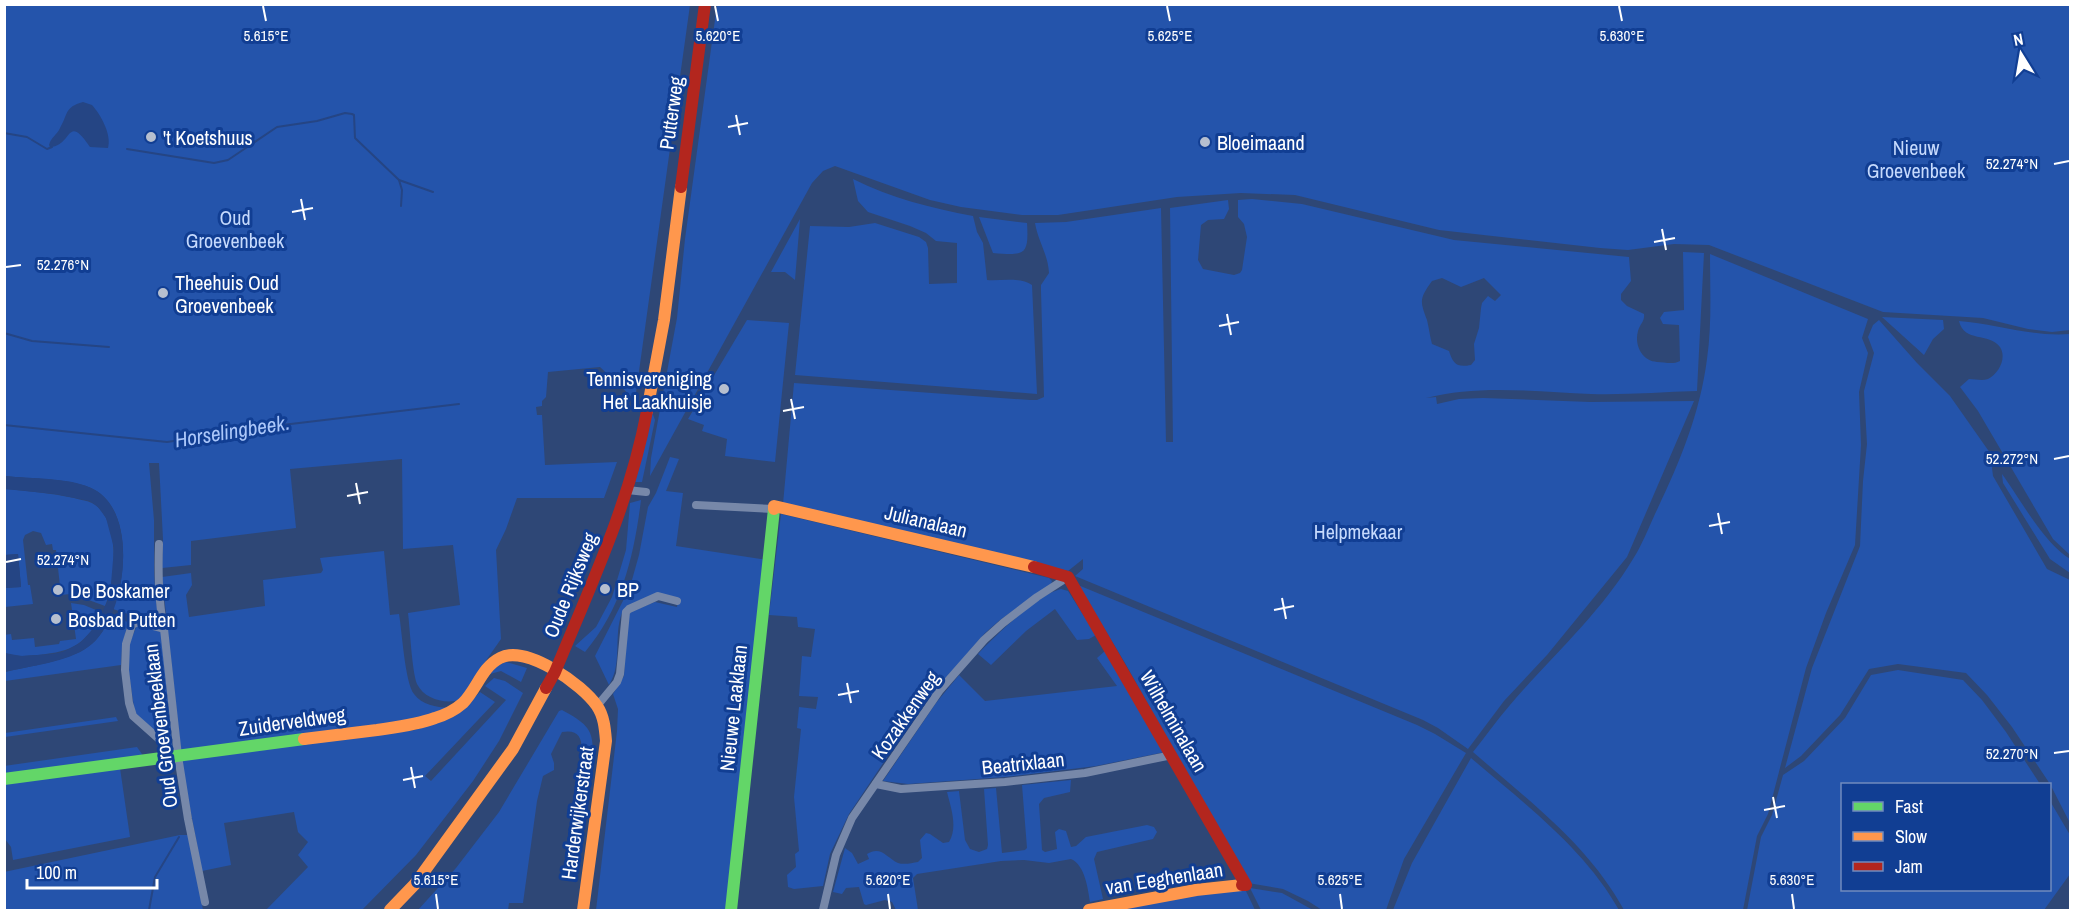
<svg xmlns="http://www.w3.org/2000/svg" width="2075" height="915" font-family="'Archivo Narrow',sans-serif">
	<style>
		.green { fill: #2454ab; fill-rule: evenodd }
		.water { fill: #254584 }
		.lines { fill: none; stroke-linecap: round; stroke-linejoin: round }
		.stream { stroke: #254584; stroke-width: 2 }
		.street { stroke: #7788a9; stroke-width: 8 }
		.fast { stroke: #63d668; stroke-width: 12 }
		.slow { stroke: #ff974d; stroke-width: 12 }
		.jam { stroke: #b3261e; stroke-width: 12 }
		.ticks { fill: none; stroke: #fff; stroke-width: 2 }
		.poi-dot { fill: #b6bfcf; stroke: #113e93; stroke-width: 2 }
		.labels { text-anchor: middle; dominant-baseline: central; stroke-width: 6; stroke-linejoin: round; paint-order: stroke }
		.street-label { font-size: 20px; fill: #fff; stroke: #113e93 }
		.poi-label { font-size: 20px; fill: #fff; stroke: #113e93; text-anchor: start }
		.park-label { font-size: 20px; fill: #c6dafd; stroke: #113e93 }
		.water-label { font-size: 21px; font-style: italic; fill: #abc7fa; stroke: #113e93 }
		.ticks-label { font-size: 15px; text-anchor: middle; fill: #fff; stroke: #113e93; stroke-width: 6; stroke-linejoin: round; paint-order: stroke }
	</style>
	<rect width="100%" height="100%" fill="#2e4776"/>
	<!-- green -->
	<g class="green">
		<path d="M4,5H690L635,400L600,367L548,372L546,397L542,401V406L536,407L537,415H542L545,465L617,462L604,498H517L506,529L496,550L501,639L487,659L463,699C447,705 425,700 417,684C412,671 410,629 408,613L460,605L453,545L403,549L402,459L290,469L296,528L191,541V565L162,568L163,539L159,463H149L154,520V573L156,602L161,625L113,609C127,575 132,507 91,488C68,478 30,479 5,476Z"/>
		<polygon points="717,5 2070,5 2070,330 2052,332 2028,329 1983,318 1883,312 1709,245 1674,244 1628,250 1600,248 1439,230 1295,195 1241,193 1177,197 1058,215 1022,215 961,207 930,200 835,166 823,171 812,183 650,476 651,458 677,318 685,239"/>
		<path d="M853,179C891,198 931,208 973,216L977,232L983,243L987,280C1001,281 1021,277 1032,285L1037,394L795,375L810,226L849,227L875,223L919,237L926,242L928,248L929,284L957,283V243L936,241L926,233L910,226L868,212L858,201Z"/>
		<path d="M1252,199L1302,204L1454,240L1629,257L1631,281L1621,294V300L1627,306L1644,314C1645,321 1640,324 1638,331C1634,345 1642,361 1657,362C1665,362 1672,365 1680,361L1679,325L1663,324L1660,318L1664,312L1684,310L1683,252L1704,253L1697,391C1662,392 1626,395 1591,394C1536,392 1480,384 1426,398L1436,397L1437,404L1459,399L1483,398L1590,402L1694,401L1627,557L1547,655L1504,701L1468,749L1438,728L1423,720L1075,576L1083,569V559L1068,571L783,504L794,383L1030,400H1037L1044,397L1041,291V285L1049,273C1048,254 1038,241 1035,223L1066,222L1161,208L1166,442H1173L1170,208L1228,200L1229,209L1224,219L1208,220L1201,225L1198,260L1203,269L1234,275L1240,273L1242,270L1247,237L1244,224L1238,217V200ZM1442,278L1461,287L1484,278L1501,295L1495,301L1488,296L1482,303L1481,308L1479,328L1474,344L1475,360L1471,365C1456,368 1453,363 1449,351L1432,344C1430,337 1429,328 1427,320C1420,301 1419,299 1432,281Z"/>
		<path d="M979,217L1027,223C1029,255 1025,256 993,253Z"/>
		<polygon points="800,219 795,280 785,272 771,272"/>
		<path d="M1710,254L1868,319L1862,338L1868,353L1859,392L1861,445L1855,545L1826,613L1806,668L1768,814L1757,836L1743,910H1624C1589,845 1528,800 1473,752C1485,737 1497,720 1510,705C1551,657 1600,614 1633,559C1642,545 1648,529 1655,514C1679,464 1700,414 1707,359C1712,325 1710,288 1710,254Z"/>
		<polygon points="1882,317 1943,320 1944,329 1933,339 1924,355"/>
		<polygon points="747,320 789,323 775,462 725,456 727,439 702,431 704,425 688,419"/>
		<polygon points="1879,320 1917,363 1950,396 1995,460 1992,468 1993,476 2047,569 2070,580 2070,823 2050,784 2012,727 1987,695 1966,673 1898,664 1869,669 1840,715 1801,756 1785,768 1812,668 1860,546 1863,481 1867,444 1864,391 1874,353 1868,337 1873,325"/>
		<path d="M1959,321C1997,324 2032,337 2070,334V555L2053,539L1978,411L1960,387L1969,379C1975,379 1982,381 1988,379C1999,373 2007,358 2000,347C1989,332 1964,343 1959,321Z"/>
		<polygon points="652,412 655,420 642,482 635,482"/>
		<path d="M670,457L679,459L666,491L683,493L676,546L767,560L728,910H596L617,731L618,709L613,694L624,676L628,616L632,611L655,602L677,607L678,600L658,595L622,613C613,636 623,663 609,685L595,656L630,587L639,555L648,507L656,493Z"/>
		<path d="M2002,474C2020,499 2044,543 2070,559V573L2050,559L2003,483Z"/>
		<path d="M5,489C28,491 51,493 74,498C80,500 86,500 92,503C121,518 116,581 105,606L86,599L71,597L70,594L61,595L56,550H53L52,544L46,545L41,533L33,531L25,535L23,540L28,585H30L33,604L5,607L4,588L21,587L18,554L5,555Z"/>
		<path d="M641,500C634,556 622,608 585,652L575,646L596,627L612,597L626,550L630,503Z"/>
		<polygon points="781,514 1049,578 1052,581 1051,584 1000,620 985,633 920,708 849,814 830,854 823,886 794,889 788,887 787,875 796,867 795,854 799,851 794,797 801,729 797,728 799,707 816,709 818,697 799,696 802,656 811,657 815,629 798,627 797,617 769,615"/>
		<path d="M384,551L390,615L399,614C402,631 405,683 414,694C422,705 436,707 449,708L433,717L181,752L162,577L191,573L192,585L186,595L189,617L265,606L263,580L321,573L323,570L320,558Z"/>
		<polygon points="1078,585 1417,725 1435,734 1466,753 1404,859 1386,910 1322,910 1308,901 1283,889 1248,883 1125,663"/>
		<path d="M1061,589L1068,591L1096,635L1089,639L1077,640L1055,609L1026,631L991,665L978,654C995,636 1038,594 1061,589Z"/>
		<path d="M71,603L84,605L103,613C84,645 74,651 38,655C26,656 16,657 5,653L4,635L11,634L12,640L34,638L35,647L59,644L60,641L76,639Z"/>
		<path d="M110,616L128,622L122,648L121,665L5,681L4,672C27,667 72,660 89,646C99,639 106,627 110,616Z"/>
		<polygon points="137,625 161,632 173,750 135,714 128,667 129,645"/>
		<polygon points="1105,651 1165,752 1096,766 1005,777 908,784 883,781 936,703 959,675 985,701 1117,686 1097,658"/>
		<polygon points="506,662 527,668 521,682 501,671 490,674 498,665"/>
		<polygon points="1898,670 1963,680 1982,700 2006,732 2040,784 1842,784 1842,890 2050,890 2050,801 2070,835 2070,874 2044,910 1747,910 1761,837 1772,815 1783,775 1804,761 1845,718 1871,675"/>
		<path d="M494,678L505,681L523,693L499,741L473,781L416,855L362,910H266L308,867L298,855L308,842L298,832L294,812L224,823L231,865L202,871L181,760L415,730C443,721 459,714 480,692L495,702L425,776L431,781L506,700L485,686Z"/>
		<path d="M562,710C590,725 596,732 591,764L580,761C583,746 584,728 562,732L551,754L554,763V770L543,776L537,801L523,903H509L508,910H418L456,868L499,812L559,711Z"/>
		<polygon points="116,717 118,721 5,737 5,733"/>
		<polygon points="137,747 144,757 5,776 4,766"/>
		<path d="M1471,758C1524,803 1585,849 1619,910H1393L1412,863Z"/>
		<polygon points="120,768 130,837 13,860 11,847 5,839 4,784"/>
		<path d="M1071,780L1070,792L1044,798L1039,804L1042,850L1045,852L1057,849L1055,832L1059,829L1066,831L1071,847L1076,846L1086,837L1147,825L1154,827L1157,832L1153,839L1097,852L1094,859L1103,899L1090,902C1088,889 1085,865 1071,859L1049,863L1024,860L1001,861L917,874L913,878L918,910H896L892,902L885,900L866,905L864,904L859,887L846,888L842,894L833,892L845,848L852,853L858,864L869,859L867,854C881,845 887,858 898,863C904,865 912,863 918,862L922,858L920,840L926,833L930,834L943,843L949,842C958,827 951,808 947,792L959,791L965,840L970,849L979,852L987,849L988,845L984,789L996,788L1002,853L1025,850L1027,848L1022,785Z"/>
		<polygon points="180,835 188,835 203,910 5,910 4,872"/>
		<polygon points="1250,888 1282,893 1313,910 1261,910"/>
		<polygon points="1245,889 1255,910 1104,910 1197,893"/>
	</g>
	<!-- water -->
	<g class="water">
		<path d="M83,102L92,105C101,115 112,135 108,148L90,147C66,112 73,146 50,147L49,145C51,137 57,135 60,128C68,115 64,107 83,102Z"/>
		<path d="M5,476C31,479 73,477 95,490C140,515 126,621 88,647C68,662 29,666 5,672V653L21,656L53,654L63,652L80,643L95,627L110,596L114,548L106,518L98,507L90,501L55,494L5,489Z"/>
		<polygon points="18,554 21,587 5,588 5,555"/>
	</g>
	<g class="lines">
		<!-- stream -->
		<g class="stream">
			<polyline points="4,133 27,137 47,149 52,147"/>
			<polyline points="127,149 214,163 228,160 277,127 317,121 345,113 352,114 354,115 355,138 399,180 433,192"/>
			<polyline points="399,180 402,190 401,206"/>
			<polyline points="4,333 32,341 109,347"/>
			<polyline points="4,425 167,442 181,440 206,430 257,428 459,404"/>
			<polyline points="149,910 155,877 179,837"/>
		</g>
		<!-- street -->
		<g class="street">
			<polyline points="627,490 646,492"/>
			<polyline points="696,505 774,509"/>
			<path d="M159,544C158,573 158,601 164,629L178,756L188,819L205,902"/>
			<polyline points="164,629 138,622 132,625 126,644 125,670 129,703 133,716 178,756"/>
			<polyline points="597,706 617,682 620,674 626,612 629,609 658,596 677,601"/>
			<polyline points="876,784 901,789 1005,782 1085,773 1172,755"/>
			<polyline points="823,910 836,855 852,818 940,690 984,640 1003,623 1037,597 1068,577"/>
		</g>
		<!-- fast -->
		<g class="fast">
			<polyline points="4,779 304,739"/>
			<polyline points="731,910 774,509"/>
		</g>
		<!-- slow -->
		<g class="slow">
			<polyline points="647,411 664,320 681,187"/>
			<polyline points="774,509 774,506 1034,567"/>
			<path d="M304,739C328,736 353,733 377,730C397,727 416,725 435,718C445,715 455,710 463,703C477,689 482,667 500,658C526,644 583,685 597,706C604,716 605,729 606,741L583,910"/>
			<polyline points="390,910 415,884 513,749 546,688"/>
			<polyline points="1089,910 1196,890 1242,885"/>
		</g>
		<!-- jam -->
		<g class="jam">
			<polyline points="681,187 705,4"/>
			<polyline points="1034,567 1068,577 1246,885 1242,885"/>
			<path d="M546,688L555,672C590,587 630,502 647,411"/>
		</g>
	</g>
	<!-- ticks -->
	<path class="ticks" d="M263,6L266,21M715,6L718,21M1167,6L1170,21M1619,6L1622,21M736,115L740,135M728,127L748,123M2054,164L2069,161M301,199L305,220M292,212L313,208M1662,229L1666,250M1654,242L1675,238M6,267L21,265M1227,314L1231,335M1219,326L1239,322M791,399L795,419M783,411L804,407M2054,459L2069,456M356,483L360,504M347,496L368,492M1718,513L1722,534M1709,526L1730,522M6,562L21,559M1282,598L1286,619M1274,610L1294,606M847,683L851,703M838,695L859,691M2054,753L2069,751M411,767L415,788M403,780L423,776M1773,797L1777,818M1764,810L1785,806M436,894L438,909M888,894L890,909M1340,894L1342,909M1792,894L1794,909"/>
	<!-- markers -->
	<g class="poi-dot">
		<circle cx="151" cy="137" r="6"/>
		<circle cx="1205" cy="142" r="6"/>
		<circle cx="163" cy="293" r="6"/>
		<circle cx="724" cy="389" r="6"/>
		<circle cx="605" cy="589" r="6"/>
		<circle cx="58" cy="590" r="6"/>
		<circle cx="56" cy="619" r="6"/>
	</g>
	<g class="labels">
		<!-- street labels -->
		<g class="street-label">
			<text transform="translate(671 113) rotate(-82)">Putterweg</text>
			<text transform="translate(926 521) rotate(13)">Julianalaan</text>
			<text transform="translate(570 585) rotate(-68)">Oude Rijksweg</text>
			<text transform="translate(733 708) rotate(-84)">Nieuwe Laaklaan</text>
			<text transform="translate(905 715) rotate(-55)">Kozakkenweg</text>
			<text transform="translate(292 721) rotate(-8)">Zuiderveldweg</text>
			<text transform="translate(1174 721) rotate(60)">Wilhelminalaan</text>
			<text transform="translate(160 726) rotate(-97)">Oud Groevenbeeklaan</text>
			<text transform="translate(1023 763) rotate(-6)">Beatrixlaan</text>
			<text transform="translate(577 813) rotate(-82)">Harderwijkerstraat</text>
			<text transform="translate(1164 878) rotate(-9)">van Eeghenlaan</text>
		</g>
		<!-- poi labels -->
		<g class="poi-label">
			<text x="163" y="137">'t Koetshuus</text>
			<text x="1217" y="142">Bloeimaand</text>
			<text x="175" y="282">Theehuis Oud<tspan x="175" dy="23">Groevenbeek</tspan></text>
			<text x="712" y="378" text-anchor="end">Tennisvereniging<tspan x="712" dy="23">Het Laakhuisje</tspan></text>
			<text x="617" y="589">BP</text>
			<text x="70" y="590">De Boskamer</text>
			<text x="68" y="619">Bosbad Putten</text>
		</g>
		<!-- park labels -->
		<g class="park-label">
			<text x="1916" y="147">Nieuw<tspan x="1916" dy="23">Groevenbeek</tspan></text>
			<text x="235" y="217">Oud<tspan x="235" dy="23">Groevenbeek</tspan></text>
			<text x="1358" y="531">Helpmekaar</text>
		</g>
		<!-- water labels -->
		<g class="water-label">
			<text transform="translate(232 431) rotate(-9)">Horselingbeek.</text>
		</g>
	</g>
	<g class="ticks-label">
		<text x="266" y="41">5.615°E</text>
		<text x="718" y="41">5.620°E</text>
		<text x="1170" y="41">5.625°E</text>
		<text x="1622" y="41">5.630°E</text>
		<text x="2012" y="169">52.274°N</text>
		<text x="63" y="270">52.276°N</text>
		<text x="2012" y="464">52.272°N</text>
		<text x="63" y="565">52.274°N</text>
		<text x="2012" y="759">52.270°N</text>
		<text x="436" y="885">5.615°E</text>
		<text x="888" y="885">5.620°E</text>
		<text x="1340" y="885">5.625°E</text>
		<text x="1792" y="885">5.630°E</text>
	</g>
	<!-- border -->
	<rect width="2075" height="915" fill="none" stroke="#ffffff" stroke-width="12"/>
	<!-- legend -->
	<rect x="1841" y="783" width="210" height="108" fill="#113e93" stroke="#708bbe" stroke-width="1.5"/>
	<rect x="1853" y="802" width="30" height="9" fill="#63d668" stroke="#708bbe" stroke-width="1.5"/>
	<text x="1895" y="813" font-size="18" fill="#ffffff">Fast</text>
	<rect x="1853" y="832" width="30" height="9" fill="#ff974d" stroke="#708bbe" stroke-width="1.5"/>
	<text x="1895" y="843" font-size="18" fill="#ffffff">Slow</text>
	<rect x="1853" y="862" width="30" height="9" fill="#b3261e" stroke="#708bbe" stroke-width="1.5"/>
	<text x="1895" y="873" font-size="18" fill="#ffffff">Jam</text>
	<!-- north arrow -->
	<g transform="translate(2021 54) rotate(349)" stroke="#113e93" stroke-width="4.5" paint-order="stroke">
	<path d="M0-4.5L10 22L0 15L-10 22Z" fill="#ffffff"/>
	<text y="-9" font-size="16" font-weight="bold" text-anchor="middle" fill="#ffffff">N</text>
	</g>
	<!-- scale -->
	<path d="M27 879v9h130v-9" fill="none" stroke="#ffffff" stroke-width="3"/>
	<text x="36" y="879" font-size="18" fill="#ffffff" stroke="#113e93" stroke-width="4.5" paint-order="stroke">100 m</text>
</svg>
